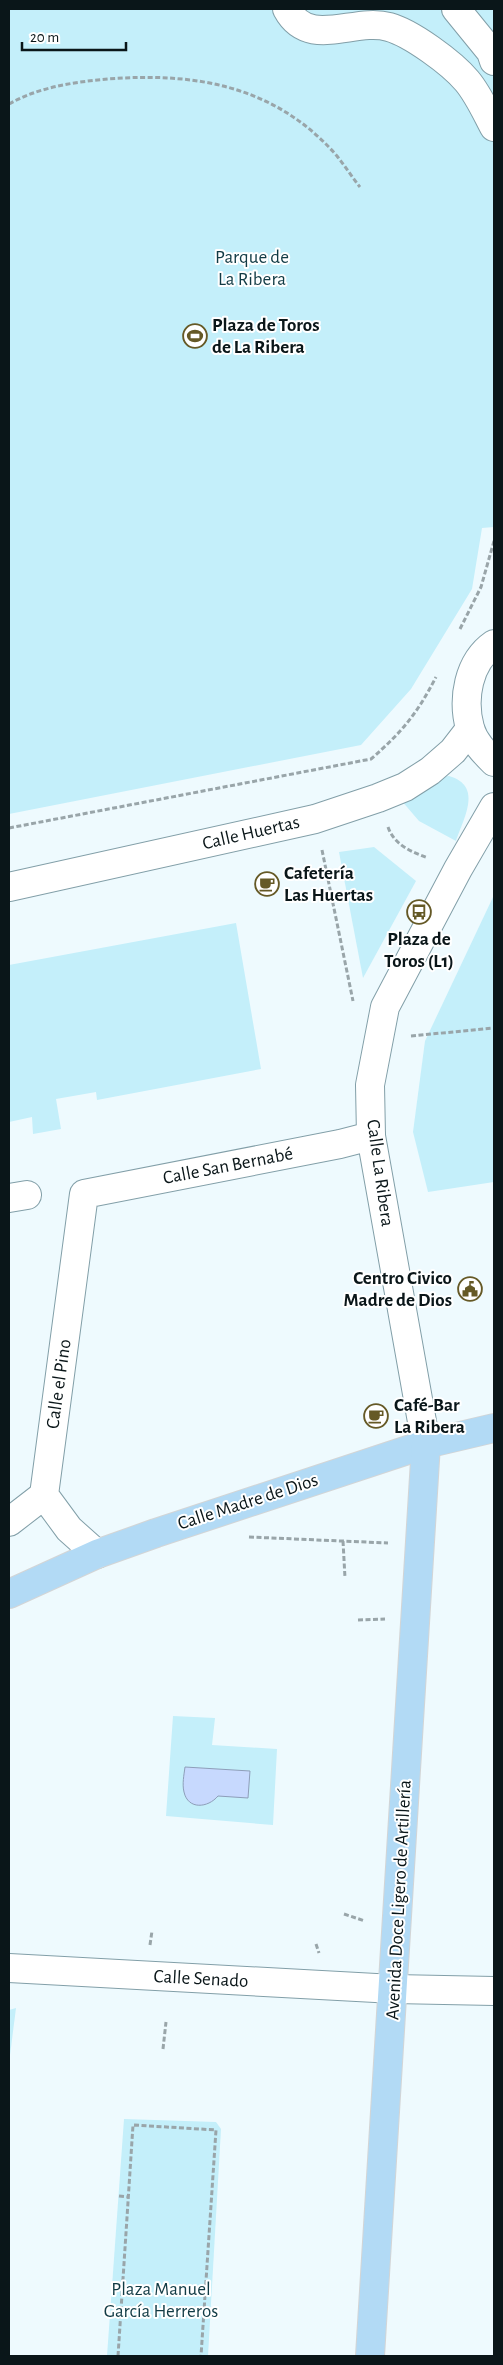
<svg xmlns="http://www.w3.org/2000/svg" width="503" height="2365" font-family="'Alegreya Sans',sans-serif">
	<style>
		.green { fill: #c4effa }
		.water { fill: #c7d9fe; stroke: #8e9eb9 }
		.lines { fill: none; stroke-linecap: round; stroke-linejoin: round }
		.minor-casing { stroke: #829fa8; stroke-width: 30 }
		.major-casing { stroke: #d3d5d6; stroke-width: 30 }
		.path { stroke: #99a5a9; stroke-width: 3; stroke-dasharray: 5 2.5; stroke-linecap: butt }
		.minor { stroke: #fff; stroke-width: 28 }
		.major { stroke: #b2daf5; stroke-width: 28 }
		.labels { text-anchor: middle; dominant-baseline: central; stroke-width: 4; stroke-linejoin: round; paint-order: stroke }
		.park-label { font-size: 19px; fill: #113b45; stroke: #fff }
		.poi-label { font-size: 19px; font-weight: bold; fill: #0a1619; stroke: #fff; text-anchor: start }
		.street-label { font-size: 19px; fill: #0a1619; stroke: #fff }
	</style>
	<rect width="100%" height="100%" fill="#eefafe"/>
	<!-- green -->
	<g class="green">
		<polygon points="9,9 494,9 494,527 482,528 472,589 411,689 361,745 9,814"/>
		<path d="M449,776C483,786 464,817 456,841L419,821L401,800L441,777Z"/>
		<polygon points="374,847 416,881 363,978 339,852"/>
		<polygon points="494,895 494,1182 428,1192 413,1132 425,1041"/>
		<polygon points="236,923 261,1069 97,1100 96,1092 56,1099 61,1129 33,1134 32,1117 9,1122 9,965"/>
		<polygon points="173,1716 215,1718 212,1745 277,1749 273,1825 166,1816"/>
		<polygon points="16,2008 9,2063 9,2010"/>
		<polygon points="124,2119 216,2122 221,2129 208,2356 107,2356"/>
	</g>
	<!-- water -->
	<path class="water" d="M185,1767L250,1771L248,1798L218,1796C208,1808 188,1810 184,1792C182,1784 184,1775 185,1767Z"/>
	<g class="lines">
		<!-- minor casing -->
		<g class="minor-casing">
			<g id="minor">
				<path d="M287,9C309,50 354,17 389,27C411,33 452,63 467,81C478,94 486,112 494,127"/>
				<polyline points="456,9 491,52 494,61"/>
				<path d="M494,644C468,662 462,699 470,728C474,742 484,752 494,762"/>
				<polyline points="9,887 315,819 378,798 405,787 430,771 453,751 470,729"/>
				<polyline points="9,1198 27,1195"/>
				<polyline points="426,1444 371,1136 370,1085 385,1007 458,869 494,807"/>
				<polyline points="9,1522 44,1495"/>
				<polyline points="97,1554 69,1529 44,1495 84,1194 340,1144 371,1136"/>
				<polyline points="9,1968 394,1989 494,1991"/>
			</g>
		</g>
		<!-- major casing -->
		<g class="major-casing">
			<g id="major">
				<polyline points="9,1594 97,1554 156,1533 426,1444 494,1428"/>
				<polyline points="370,2356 426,1444"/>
			</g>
		</g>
		<!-- path -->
		<g class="path">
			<path d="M9,104C39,87 74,82 108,79C196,72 276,86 337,156C345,166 352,177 360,187"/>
			<polyline points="460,629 481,587 494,541"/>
			<path d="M388,827C394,845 412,852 428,858"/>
			<path d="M9,828L371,759C402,732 417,714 436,677"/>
			<polyline points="322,850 353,1001"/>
			<polyline points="411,1036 494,1028"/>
			<polyline points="249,1537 388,1543"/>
			<polyline points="343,1541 345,1578"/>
			<polyline points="358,1620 385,1619"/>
			<polyline points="344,1914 365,1921"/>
			<polyline points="316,1944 319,1953"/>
			<polyline points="150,1945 152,1931"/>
			<polyline points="163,2049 166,2022"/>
			<polyline points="119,2196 129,2197"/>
			<polyline points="118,2356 133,2125 216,2130 201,2356"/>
		</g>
		<!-- minor -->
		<use href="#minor" class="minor"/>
		<!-- major -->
		<use href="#major" class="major"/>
	</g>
	<!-- icons -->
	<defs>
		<g id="stadium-ring" transform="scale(1.25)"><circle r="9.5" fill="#fff" stroke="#655926" stroke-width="1.5"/><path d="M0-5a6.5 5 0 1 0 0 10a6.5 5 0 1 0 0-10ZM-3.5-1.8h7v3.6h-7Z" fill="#655926"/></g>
		<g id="cafe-ring" transform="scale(1.25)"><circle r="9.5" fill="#fff" stroke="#655926" stroke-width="1.5"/><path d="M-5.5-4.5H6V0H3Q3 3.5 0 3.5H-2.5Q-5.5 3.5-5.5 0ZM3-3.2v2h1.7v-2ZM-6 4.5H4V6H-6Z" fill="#655926"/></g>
		<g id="bus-ring" transform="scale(1.25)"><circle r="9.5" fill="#fff" stroke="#655926" stroke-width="1.5"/><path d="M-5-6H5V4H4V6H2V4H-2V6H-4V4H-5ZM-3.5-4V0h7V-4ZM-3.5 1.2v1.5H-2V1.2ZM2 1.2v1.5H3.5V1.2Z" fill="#655926"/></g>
		<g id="civic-ring" transform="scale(1.25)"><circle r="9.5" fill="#fff" stroke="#655926" stroke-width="1.5"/><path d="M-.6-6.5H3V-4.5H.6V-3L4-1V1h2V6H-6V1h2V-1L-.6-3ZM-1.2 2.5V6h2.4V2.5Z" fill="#655926"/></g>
	</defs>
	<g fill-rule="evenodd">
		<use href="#stadium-ring" x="195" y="336"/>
		<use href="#cafe-ring" x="267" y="884"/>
		<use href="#bus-ring" x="419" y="912"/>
		<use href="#civic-ring" x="470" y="1289"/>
		<use href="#cafe-ring" x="376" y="1416"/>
	</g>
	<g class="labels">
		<!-- park labels -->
		<g class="park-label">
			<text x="252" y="257">Parque de<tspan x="252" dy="22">La Ribera</tspan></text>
			<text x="161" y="2289">Plaza Manuel<tspan x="161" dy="22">García Herreros</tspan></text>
		</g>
		<!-- poi labels -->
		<g class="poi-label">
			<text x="212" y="325">Plaza de Toros<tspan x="212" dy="22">de La Ribera</tspan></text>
			<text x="284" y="873">Cafetería<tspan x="284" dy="22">Las Huertas</tspan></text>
			<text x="419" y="939" text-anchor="middle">Plaza de<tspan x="419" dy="22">Toros (L1)</tspan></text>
			<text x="452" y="1278" text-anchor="end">Centro Civico<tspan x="452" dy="22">Madre de Dios</tspan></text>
			<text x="394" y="1405">Café-Bar<tspan x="394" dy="22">La Ribera</tspan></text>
		</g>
		<!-- street labels -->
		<g class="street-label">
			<text transform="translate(251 833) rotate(-13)">Calle Huertas</text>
			<text transform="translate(228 1166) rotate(-11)">Calle San Bernabé</text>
			<text transform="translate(380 1173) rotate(82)">Calle La Ribera</text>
			<text transform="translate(59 1384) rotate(-82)">Calle el Pino</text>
			<text transform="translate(248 1502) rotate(-18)">Calle Madre de Dios</text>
			<text transform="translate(399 1900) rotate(-87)">Avenida Doce Ligero de Artillería</text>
			<text transform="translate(201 1979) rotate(3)">Calle Senado</text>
		</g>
	</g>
	<!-- border -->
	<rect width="503" height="2365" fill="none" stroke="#0a1619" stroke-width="20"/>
	<!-- scale -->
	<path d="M22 42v8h104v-8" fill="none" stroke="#0a1619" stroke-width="2.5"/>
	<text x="30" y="42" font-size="15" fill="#0a1619" stroke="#ffffff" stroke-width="4" paint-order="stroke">20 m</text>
</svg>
